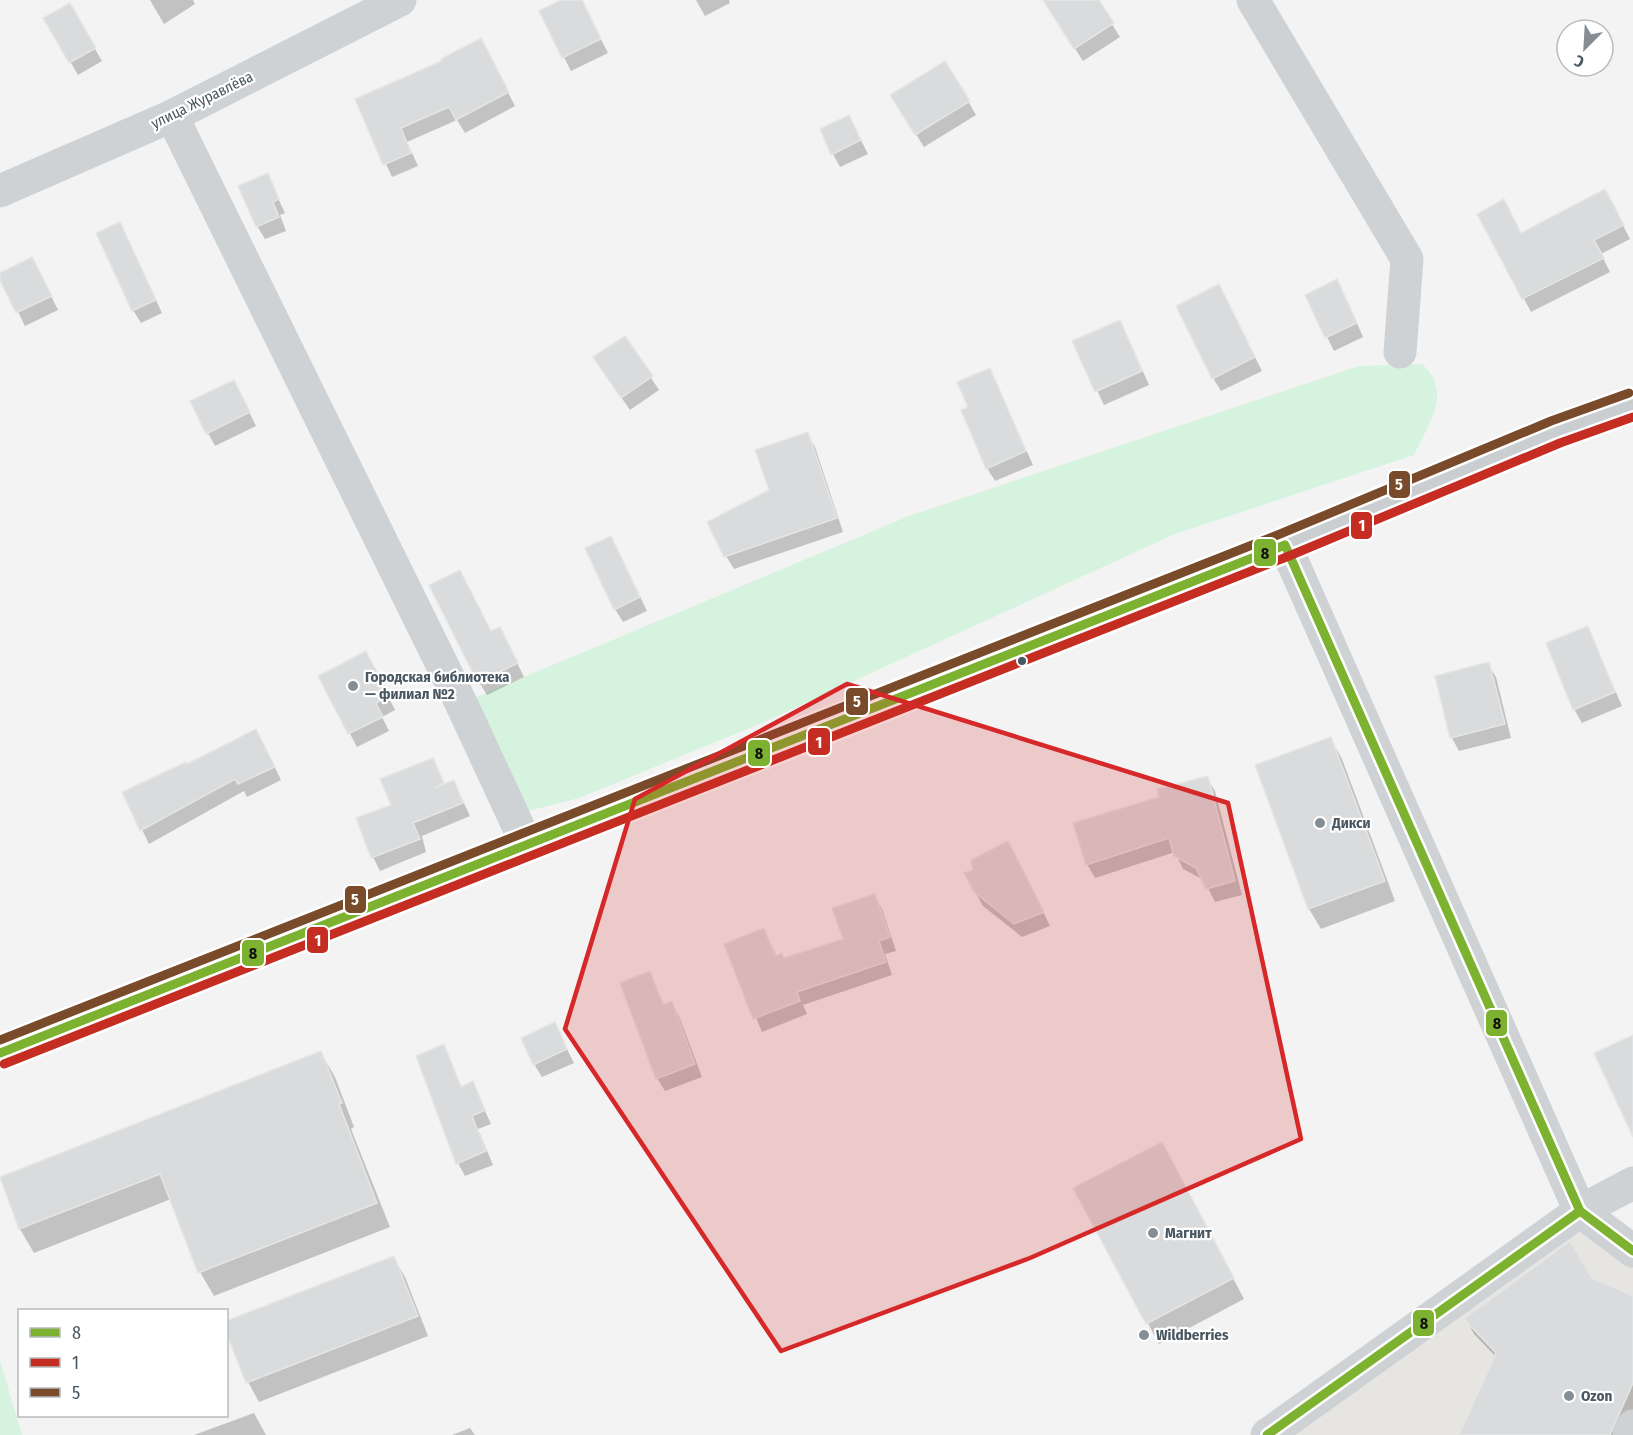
<svg xmlns="http://www.w3.org/2000/svg" width="1633" height="1435" font-family="'Fira Sans Condensed',sans-serif">
	<style>
		.commercial { fill: #e7e5e1 }
		.green { fill: #d6f3df }
		.shadow { fill: #0003 }
		.building { fill: #dadbdc; stroke: #e4e5e5; stroke-width: 1.5 }
		.lines { fill: none; stroke-linecap: round; stroke-linejoin: round }
		.minor { stroke: #ced2d4; stroke-width: 33 }
		.major { stroke: #caced1; stroke-width: 33 }
		.bus-1-casing { stroke: #fff; stroke-width: 14 }
		.bus-2-casing { stroke: #fff; stroke-width: 14 }
		.bus-3-casing { stroke: #fff; stroke-width: 14 }
		.bus-1 { stroke: #7cb22f; stroke-width: 9 }
		.bus-2 { stroke: #c52d22; stroke-width: 9 }
		.bus-3 { stroke: #7a4b2a; stroke-width: 9 }
		.marked { fill: #d62828; fill-opacity: 0.2; stroke: #d62828; stroke-width: 4.5; stroke-linejoin: round }
		.bus-dot { fill: #485761; stroke: #fff; stroke-width: 2 }
		.poi-dot { fill: #848e94; stroke: #fff; stroke-width: 2 }
		.labels { text-anchor: middle; dominant-baseline: central; stroke-width: 4.5; stroke-linejoin: round; paint-order: stroke }
		.street-label { font-size: 15px; fill: #485761; stroke: #fff }
		.poi-label { font-size: 15px; font-weight: bold; fill: #485761; stroke: #fff; text-anchor: start }
		.line-badge { stroke: #fff; stroke-width: 2 }
		.badge-label { font-size: 16px; text-anchor: middle; font-weight: bold; fill: #fff }
		.pale-badge-label { font-size: 16px; text-anchor: middle; font-weight: bold; fill: #111 }
	</style>
	<rect width="100%" height="100%" fill="#f3f3f3"/>
	<!-- commercial -->
	<polygon class="commercial" points="1584,1211 1633,1248 1633,1428 1630,1435 1270,1435"/>
	<!-- green -->
	<g class="green">
		<path d="M1422,364C1453,393 1429,423 1414,455L1175,534L762,723L579,798L524,812L462,703L909,516L1359,366Z"/>
		<polygon points="0,1361 22,1435 0,1435"/>
	</g>
	<!-- shadow -->
	<g class="shadow">
		<polygon points="150,0 193,0 195,4 164,24"/>
		<polygon points="565,0 581,0 608,53 571,71 541,12"/>
		<polygon points="696,0 729,0 730,3 705,16"/>
		<polygon points="1065,0 1097,0 1120,37 1083,61 1058,22"/>
		<polygon points="69,5 102,61 78,75 45,19"/>
		<polygon points="488,53 515,106 465,133 457,120 407,142 418,166 392,177 356,100 419,94"/>
		<polygon points="968,101 976,115 924,147 900,109"/>
		<polygon points="849,117 868,154 840,167 833,154"/>
		<polygon points="267,175 285,213 280,215 286,231 265,239 257,226"/>
		<polygon points="1612,204 1630,239 1601,254 1610,272 1531,312 1479,214 1521,235"/>
		<polygon points="120,224 162,313 141,323 133,310"/>
		<polygon points="39,272 58,310 25,326 0,275"/>
		<polygon points="1344,294 1363,337 1334,351 1307,296"/>
		<polygon points="1226,300 1262,371 1221,391 1213,378"/>
		<polygon points="1127,335 1149,385 1104,405 1074,342"/>
		<polygon points="625,338 659,390 630,410 603,371"/>
		<polygon points="990,369 1033,465 995,481 987,468"/>
		<polygon points="241,395 256,426 215,446 208,433"/>
		<polygon points="807,434 815,447 843,532 734,569 726,556"/>
		<polygon points="618,551 647,611 623,622 615,609"/>
		<polygon points="1588,628 1622,706 1582,723 1574,709"/>
		<polygon points="491,633 507,642 524,677 487,695 479,682"/>
		<polygon points="1488,664 1496,677 1511,738 1459,751 1452,738 1437,677"/>
		<polygon points="373,666 395,710 382,717 389,731 357,747 320,677"/>
		<polygon points="1331,739 1342,759 1395,901 1321,929 1309,909 1257,766"/>
		<polygon points="263,744 281,780 247,797 244,791 149,844 124,792 186,766"/>
		<polygon points="433,760 445,785 454,782 470,816 422,836 426,852 380,871 373,857 393,805"/>
		<polygon points="1207,778 1215,791 1242,895 1215,902 1204,880 1183,869 1175,852 1095,878 1087,864 1160,798"/>
		<polygon points="1016,856 1050,926 1022,937 983,906 975,892 974,871"/>
		<polygon points="874,895 882,909 896,951 885,954 892,975 803,1005 807,1014 762,1032 726,945 764,930 777,957 784,960 845,940"/>
		<polygon points="650,973 664,1005 671,1003 679,1016 702,1077 665,1091 657,1078"/>
		<polygon points="554,1024 574,1063 542,1077 534,1064"/>
		<polygon points="444,1046 462,1088 472,1083 491,1124 478,1129 493,1165 465,1176 458,1163"/>
		<polygon points="321,1053 335,1077 354,1127 351,1129 390,1227 214,1296 200,1272 171,1199 34,1253 20,1229 0,1178"/>
		<polygon points="1173,1164 1244,1299 1159,1344 1075,1189"/>
		<polygon points="393,1257 405,1277 428,1336 259,1402 248,1382"/>
		<polygon points="1591,1279 1633,1298 1633,1415 1624,1435 1461,1435 1496,1357 1474,1334 1466,1319"/>
		<polygon points="254,1413 266,1435 194,1435"/>
		<polygon points="470,1428 475,1435 452,1435"/>
	</g>
	<!-- building -->
	<g class="building">
		<polygon points="561,0 582,0 601,39 562,58 539,11"/>
		<polygon points="1043,0 1099,0 1114,23 1074,49"/>
		<polygon points="70,3 96,48 69,63 43,18"/>
		<polygon points="481,38 509,92 456,120 449,107 401,128 411,153 383,165 355,99 442,61 441,59"/>
		<polygon points="945,61 970,101 915,135 890,95"/>
		<polygon points="849,115 861,140 831,155 820,129"/>
		<polygon points="268,173 279,199 273,202 279,217 256,227 238,186"/>
		<polygon points="1605,189 1624,225 1594,240 1604,258 1522,299 1477,214 1504,199 1521,233"/>
		<polygon points="120,222 156,300 132,311 96,233"/>
		<polygon points="32,257 52,296 16,313 0,280 0,273"/>
		<polygon points="1337,279 1357,323 1325,338 1305,295"/>
		<polygon points="1219,284 1255,357 1212,379 1176,306"/>
		<polygon points="1120,320 1142,371 1095,392 1072,341"/>
		<polygon points="625,336 653,376 621,398 593,357"/>
		<polygon points="990,368 1026,451 986,469 961,410 968,407 957,382"/>
		<polygon points="234,380 250,412 206,434 190,401"/>
		<polygon points="808,432 837,518 724,557 707,522 769,490 755,450"/>
		<polygon points="611,536 640,597 614,610 585,548"/>
		<polygon points="460,570 491,631 500,627 518,663 478,683 429,585"/>
		<polygon points="1588,626 1615,692 1573,710 1546,643"/>
		<polygon points="366,651 389,696 376,703 383,717 348,734 318,676"/>
		<polygon points="1489,662 1505,724 1450,738 1435,676"/>
		<polygon points="256,729 275,767 238,784 235,779 140,831 122,792 186,762 187,764"/>
		<polygon points="1331,737 1385,881 1308,909 1255,765"/>
		<polygon points="433,758 444,783 434,788 454,780 463,803 413,823 420,839 371,858 356,818 391,805 380,779"/>
		<polygon points="1208,776 1235,881 1206,889 1196,868 1174,856 1169,838 1086,865 1073,823 1159,797 1157,789"/>
		<polygon points="1008,841 1044,912 1014,924 974,892 964,873 973,870 971,860"/>
		<polygon points="875,894 890,937 879,941 886,962 797,992 800,1001 753,1019 724,944 764,928 775,956 782,953 784,958 843,939 832,908"/>
		<polygon points="650,971 663,1005 672,1001 695,1064 656,1079 620,983"/>
		<polygon points="555,1022 567,1049 533,1065 521,1038"/>
		<polygon points="1633,1035 1633,1137 1594,1053"/>
		<polygon points="444,1044 461,1087 473,1081 485,1110 472,1116 486,1151 456,1164 416,1056"/>
		<polygon points="321,1051 342,1103 339,1104 377,1203 198,1273 160,1174 19,1229 0,1177"/>
		<polygon points="1162,1142 1234,1278 1146,1324 1073,1188"/>
		<polygon points="1570,1241 1592,1278 1633,1296 1633,1383 1610,1435 1459,1435 1496,1353 1464,1319"/>
		<polygon points="394,1256 418,1316 246,1383 226,1332 226,1321"/>
	</g>
	<g class="lines">
		<!-- minor -->
		<g class="minor">
			<polyline points="1253,0 1407,259 1400,352"/>
			<polyline points="172,116 461,703 526,843"/>
			<polyline points="0,191 172,116 400,0"/>
			<polyline points="1285,545 1580,1211 1633,1251"/>
			<polyline points="1267,1435 1580,1211 1633,1183"/>
			<polyline points="1629,1435 1633,1426"/>
		</g>
		<!-- major -->
		<polyline class="major" points="0,1053 1285,545 1556,432 1633,404"/>
		<!-- bus-1 casing -->
		<g class="bus-1-casing">
			<g id="bus-1">
				<polyline points="0,1053 1285,545 1580,1211 1633,1251"/>
				<polyline points="1267,1435 1580,1211"/>
			</g>
		</g>
		<!-- bus-2 casing -->
		<g class="bus-2-casing">
			<polyline id="bus-2" points="4,1064 1289,556 1560,443 1633,417"/>
		</g>
		<!-- bus-3 casing -->
		<g class="bus-3-casing">
			<polyline id="bus-3" points="0,1040 1280,534 1551,421 1629,393"/>
		</g>
		<!-- bus-1 -->
		<use href="#bus-1" class="bus-1"/>
		<!-- bus-2 -->
		<use href="#bus-2" class="bus-2"/>
		<!-- bus-3 -->
		<use href="#bus-3" class="bus-3"/>
	</g>
	<!-- marked area -->
	<path class="marked" d="M847,684L1228,803L1301,1139L1030,1258L781,1351L565,1029L635,799Z"/>
	<!-- markers -->
	<circle class="bus-dot" cx="1022" cy="661" r="5"/>
	<g class="poi-dot">
		<circle cx="353" cy="686" r="6"/>
		<circle cx="1320" cy="823" r="6"/>
		<circle cx="1153" cy="1233" r="6"/>
		<circle cx="1144" cy="1335" r="6"/>
		<circle cx="1569" cy="1396" r="6"/>
	</g>
	<g class="labels">
		<!-- street labels -->
		<g class="street-label">
			<text transform="translate(202 100) rotate(-26)">улица Журавлёва</text>
		</g>
		<!-- poi labels -->
		<g class="poi-label">
			<text x="365" y="677">Городская библиотека<tspan x="365" dy="17">— филиал №2</tspan></text>
			<text x="1332" y="823">Дикси</text>
			<text x="1165" y="1233">Магнит</text>
			<text x="1156" y="1335">Wildberries</text>
			<text x="1581" y="1396">Ozon</text>
		</g>
	</g>
	<g class="line-badge">
		<rect x="1388" y="470" width="23" height="29" rx="6" fill="#7a4b2a"/>
		<rect x="1350" y="511" width="23" height="29" rx="6" fill="#c52d22"/>
		<rect x="1253" y="538" width="24" height="29" rx="6" fill="#7cb22f"/>
		<rect x="845" y="687" width="24" height="29" rx="6" fill="#7a4b2a"/>
		<rect x="807" y="727" width="24" height="29" rx="6" fill="#c52d22"/>
		<rect x="747" y="739" width="24" height="28" rx="6" fill="#7cb22f"/>
		<rect x="344" y="885" width="23" height="29" rx="6" fill="#7a4b2a"/>
		<rect x="306" y="926" width="23" height="28" rx="6" fill="#c52d22"/>
		<rect x="241" y="939" width="24" height="28" rx="6" fill="#7cb22f"/>
		<rect x="1485" y="1009" width="23" height="28" rx="6" fill="#7cb22f"/>
		<rect x="1412" y="1309" width="23" height="28" rx="6" fill="#7cb22f"/>
	</g>
	<g class="badge-label">
		<text x="1399" y="490">5</text>
		<text x="1362" y="531">1</text>
		<text x="857" y="707">5</text>
		<text x="819" y="748">1</text>
		<text x="355" y="905">5</text>
		<text x="318" y="946">1</text>
	</g>
	<g class="pale-badge-label">
		<text x="1265" y="559">8</text>
		<text x="759" y="759">8</text>
		<text x="253" y="959">8</text>
		<text x="1497" y="1029">8</text>
		<text x="1424" y="1329">8</text>
	</g>
	<!-- legend -->
	<rect x="18" y="1309" width="210" height="108" fill="#ffffff" stroke="#b6bcc0" stroke-width="1.5"/>
	<rect x="30" y="1328" width="30" height="9" fill="#7cb22f" stroke="#b6bcc0" stroke-width="1.5"/>
	<text x="72" y="1339" font-size="18" fill="#485761">8</text>
	<rect x="30" y="1358" width="30" height="9" fill="#c52d22" stroke="#b6bcc0" stroke-width="1.5"/>
	<text x="72" y="1369" font-size="18" fill="#485761">1</text>
	<rect x="30" y="1388" width="30" height="9" fill="#7a4b2a" stroke="#b6bcc0" stroke-width="1.5"/>
	<text x="72" y="1399" font-size="18" fill="#485761">5</text>
	<!-- north arrow -->
	<g transform="translate(1585 48) rotate(204)"><circle r="28" fill="#ffffff" stroke="#b6bcc0" stroke-width="1.5"/>
	<path d="M0-4.5L10 22L0 15L-10 22Z" fill="#848e94"/>
	<text y="-9" font-size="16" font-weight="bold" text-anchor="middle" fill="#485761">С</text>
	</g>
</svg>
